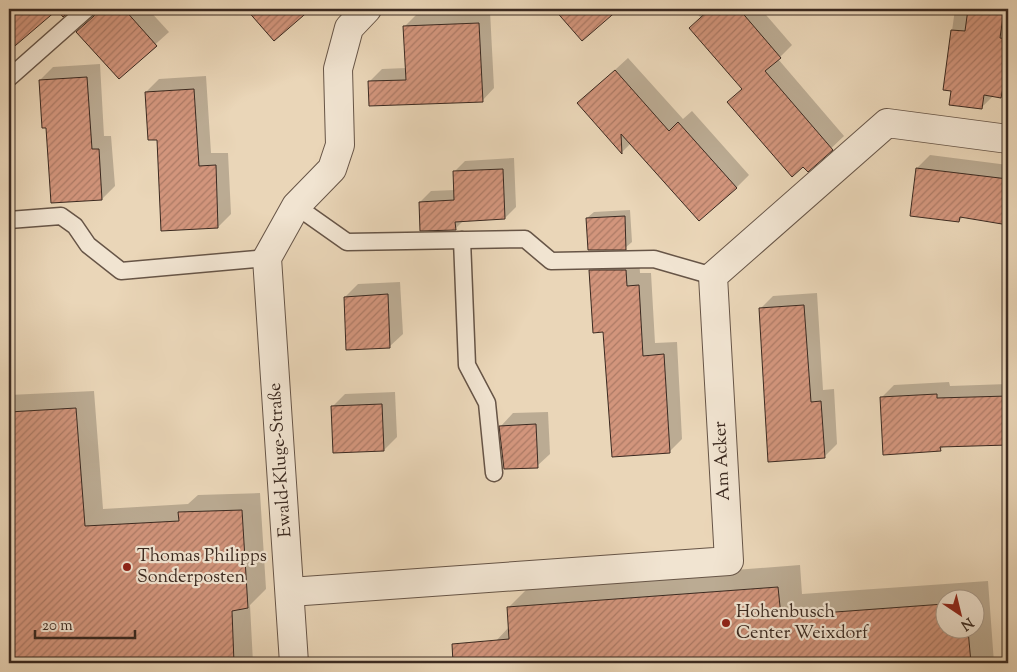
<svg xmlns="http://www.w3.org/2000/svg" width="1017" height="672" font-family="'Sorts Mill Goudy',serif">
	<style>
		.shadow { fill: #0003; fill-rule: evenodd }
		.building { fill: url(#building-hatch); stroke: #3b2a21 }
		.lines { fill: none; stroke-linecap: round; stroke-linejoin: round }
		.lane-casing { stroke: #675547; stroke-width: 19 }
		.street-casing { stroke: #675547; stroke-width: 30 }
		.lane { stroke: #f1e4d1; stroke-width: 16 }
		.street { stroke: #f1e4d1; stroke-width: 28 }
		.poi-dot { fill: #8f2418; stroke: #f1e4d1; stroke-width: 2 }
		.labels { text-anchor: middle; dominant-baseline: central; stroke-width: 4.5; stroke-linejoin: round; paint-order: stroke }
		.street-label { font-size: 18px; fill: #3b2a21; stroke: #f1e4d1 }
		.poi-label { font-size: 18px; fill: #3b2a21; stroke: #f1e4d1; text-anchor: start }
	</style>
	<defs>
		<pattern id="building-hatch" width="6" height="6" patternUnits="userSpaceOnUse" patternTransform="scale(1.25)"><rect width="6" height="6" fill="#d2957c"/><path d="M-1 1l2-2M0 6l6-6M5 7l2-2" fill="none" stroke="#ac7a65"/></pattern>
	</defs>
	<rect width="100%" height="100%" fill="#ead6b8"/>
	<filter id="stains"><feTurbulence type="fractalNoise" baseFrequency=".004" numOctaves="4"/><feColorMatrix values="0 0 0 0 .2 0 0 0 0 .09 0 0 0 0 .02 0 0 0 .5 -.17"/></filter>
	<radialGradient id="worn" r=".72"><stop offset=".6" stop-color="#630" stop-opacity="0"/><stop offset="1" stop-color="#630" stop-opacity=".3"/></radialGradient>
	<!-- shadow -->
	<g class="shadow">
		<polygon points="9,9 71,9 63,15 57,9 9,49"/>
		<polygon points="97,9 148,9 169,32 119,77"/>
		<polygon points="248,9 309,9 274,39"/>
		<polygon points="556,9 617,9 582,39"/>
		<polygon points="693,9 761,9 792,45 778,59 844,136 808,170 729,102 743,88 701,18"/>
		<polygon points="955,9 1008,9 1008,89 1001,96 994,95 981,108 953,90 944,89"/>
		<polygon points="490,11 494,88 482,101 369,82 382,69 406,68 404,27 416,15"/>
		<polygon points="628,58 683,119 692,111 749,175 736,188 631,143 622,152 579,103"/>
		<polygon points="100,64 104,136 111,136 115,186 102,199 40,80 53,67"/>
		<polygon points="206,76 211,153 228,153 231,214 218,227 158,138 146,92 159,79"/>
		<polygon points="930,155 1008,165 1008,224 963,217 959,221 917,168"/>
		<polygon points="514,158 516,207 505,218 464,220 455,229 420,202 431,191 455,190 454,172 465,161"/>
		<polygon points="630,210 632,242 625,248 587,218 594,212"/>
		<polygon points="639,257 640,273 651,273 655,343 677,342 682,439 669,452 605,331 591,271 604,258"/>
		<polygon points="400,282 403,334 390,346 345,297 358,284"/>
		<polygon points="817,293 823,390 834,389 837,444 824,457 760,309 773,296"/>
		<polygon points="949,382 950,386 1008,384 1008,444 944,446 940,450 881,398 894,385"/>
		<polygon points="94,391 103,509 188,504 198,495 260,493 266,589 250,605 253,663 9,663 9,395"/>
		<polygon points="395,392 397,437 384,450 332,407 345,394"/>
		<polygon points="548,412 550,454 537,466 501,426 513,413"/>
		<path d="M800,565L802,594L988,581L994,663H498L496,641L509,627L508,608L530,586ZM944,600H974V630H944Z"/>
	</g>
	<!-- building -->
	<g class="building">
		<polygon points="9,9 72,9 63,17 57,10 9,51"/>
		<polygon points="97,9 124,9 157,46 119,79 76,32 94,16"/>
		<polygon points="246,9 311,9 274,41"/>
		<polygon points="554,9 619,9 582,41"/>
		<polygon points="710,9 739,9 781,58 765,71 833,150 808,172 803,167 792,177 727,102 742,89 689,28"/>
		<polygon points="968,9 1004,9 1000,38 1008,39 1008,83 1004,82 1001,98 984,95 982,109 949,105 951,91 943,90 951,30 965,31"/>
		<polygon points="479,23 483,102 369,106 368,81 406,80 403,26"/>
		<polygon points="615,70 669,131 678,122 737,188 699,221 621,134 622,154 577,103"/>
		<polygon points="87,77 92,149 99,149 102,200 51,203 46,128 42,128 39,80"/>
		<polygon points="194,89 199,166 216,165 218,228 161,231 157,140 148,140 145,92"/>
		<polygon points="916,168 1008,179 1008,225 960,217 959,222 910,216"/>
		<polygon points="503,169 505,219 455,222 456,230 420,231 419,202 454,200 453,171"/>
		<polygon points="625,216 626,250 588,250 586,218"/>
		<polygon points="589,270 626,270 627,286 639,285 643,356 664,354 670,453 612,457 603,332 593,333"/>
		<polygon points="388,294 390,348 346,350 344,297"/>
		<polygon points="804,305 811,402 821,401 825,458 768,462 759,308"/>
		<polygon points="937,394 937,398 1008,396 1008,445 940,447 941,451 883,455 880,397"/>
		<polygon points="382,404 384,451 333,453 331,406"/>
		<polygon points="76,408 85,526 179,521 178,512 242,510 248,608 232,611 234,663 9,663 9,412"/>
		<polygon points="536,424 538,468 504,469 499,426"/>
		<polygon points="778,587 781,616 944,604 944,630 968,630 971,663 453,663 452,644 509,639 507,607"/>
	</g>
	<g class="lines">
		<!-- lane casing -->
		<g class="lane-casing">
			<g id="lane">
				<polyline points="9,78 87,9"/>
				<polyline points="296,206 347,242 525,239 551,261 654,259 713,276"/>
				<polyline points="9,220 61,216 75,226 88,245 121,271 267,258"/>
				<polyline points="462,240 467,365 487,403 494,473"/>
			</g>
		</g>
		<!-- street casing -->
		<g class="street-casing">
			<g id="street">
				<polyline points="290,592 729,561 713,276 887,123 1008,139"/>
				<polyline points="294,663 267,258 296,206 332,169 340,145 338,69 349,28 367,9"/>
			</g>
		</g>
		<!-- lane -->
		<use href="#lane" class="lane"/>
		<!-- street -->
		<use href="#street" class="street"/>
	</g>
	<!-- markers -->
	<g class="poi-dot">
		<circle cx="127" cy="567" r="5"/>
		<circle cx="726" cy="623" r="5"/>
	</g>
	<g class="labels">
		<!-- street labels -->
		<g class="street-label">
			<text transform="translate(281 460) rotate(-94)">Ewald-Kluge-Straße</text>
			<text transform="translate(723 461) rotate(-93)">Am Acker</text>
		</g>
		<!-- poi labels -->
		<g class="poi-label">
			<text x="137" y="557">Thomas Philipps<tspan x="137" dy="21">Sonderposten</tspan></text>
			<text x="736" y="613">Hohenbusch<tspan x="736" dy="21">Center Weixdorf</tspan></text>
		</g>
	</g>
	<!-- margin -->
	<rect width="1017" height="672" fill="none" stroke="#ead6b8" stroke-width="30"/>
	<rect x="10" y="10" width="997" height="652" fill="none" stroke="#3b2a21" stroke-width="2.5"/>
	<rect x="15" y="15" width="987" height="642" fill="none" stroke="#3b2a21"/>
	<!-- north arrow -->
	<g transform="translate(960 614) rotate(145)"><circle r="24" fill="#f1e4d1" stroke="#a89a8b"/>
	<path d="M0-4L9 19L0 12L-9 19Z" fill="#8f2418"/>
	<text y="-8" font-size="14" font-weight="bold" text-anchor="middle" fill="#3b2a21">N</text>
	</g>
	<!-- scale -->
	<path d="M35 630v8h100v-8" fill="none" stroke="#3b2a21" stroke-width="2.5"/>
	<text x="42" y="630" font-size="15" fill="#3b2a21" stroke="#f1e4d1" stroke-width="4" paint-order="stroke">20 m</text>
	<rect width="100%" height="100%" filter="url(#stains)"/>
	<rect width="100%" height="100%" fill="url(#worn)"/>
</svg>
